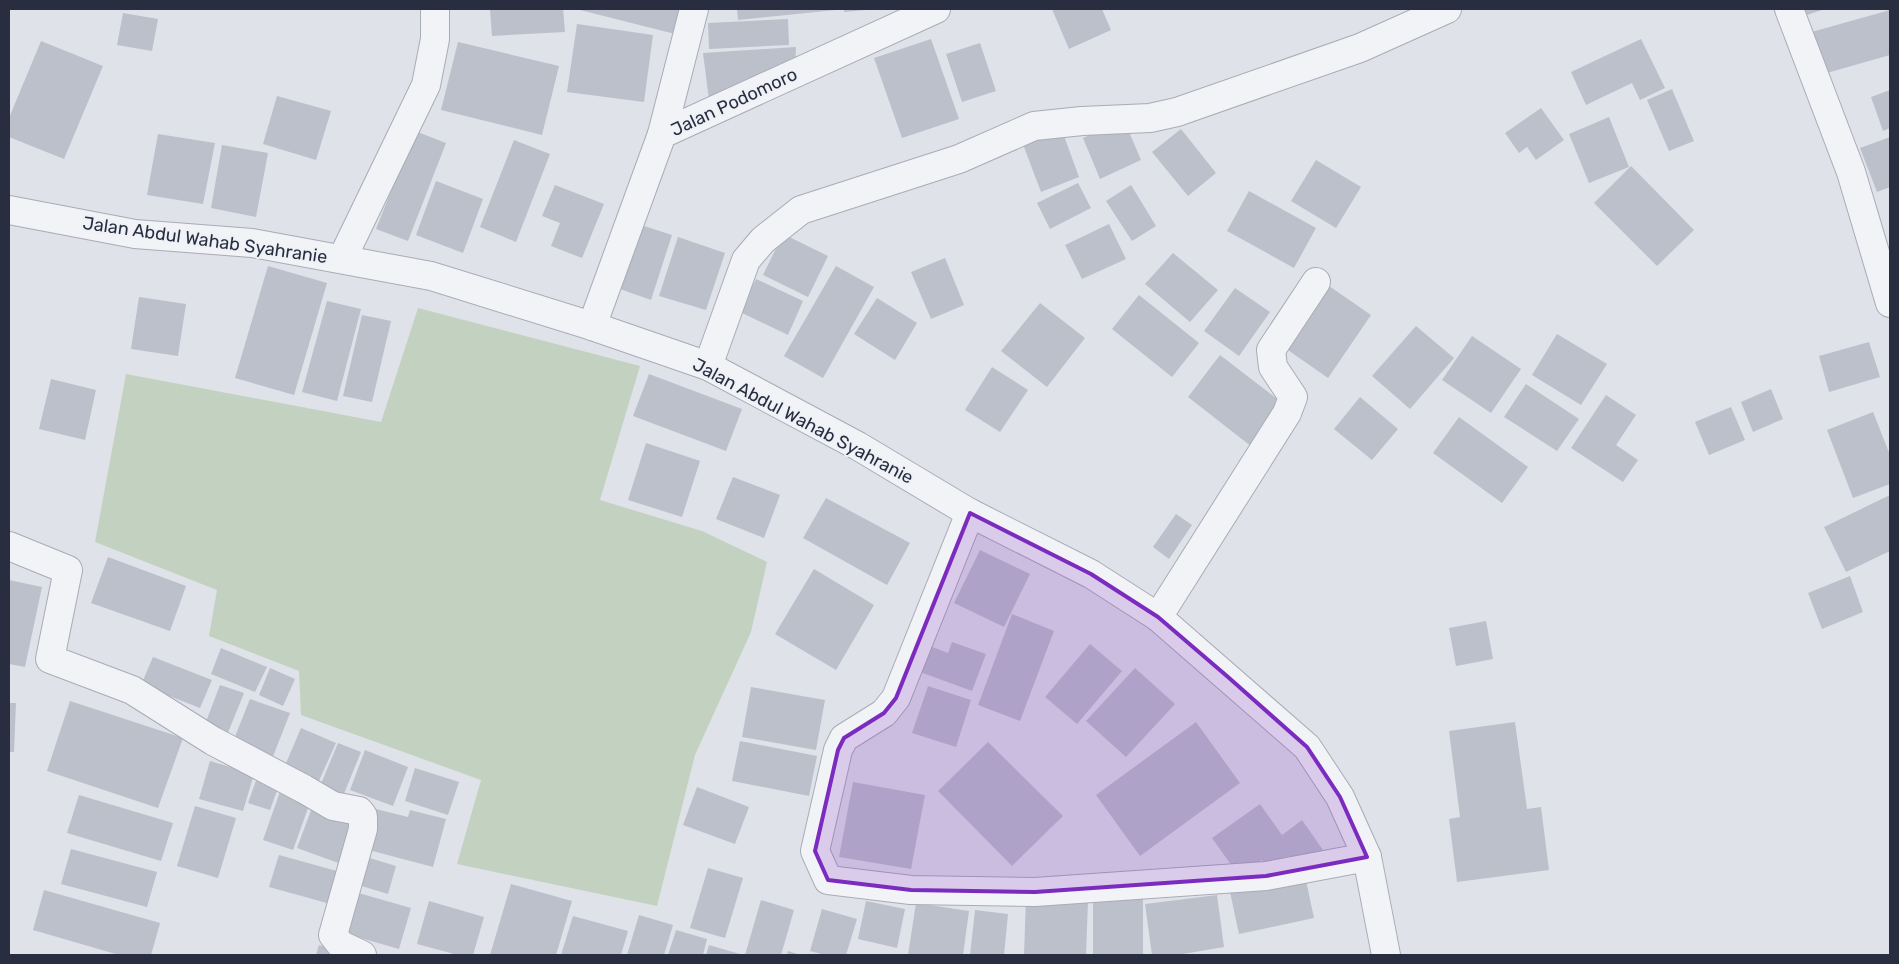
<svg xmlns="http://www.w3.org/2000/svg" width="1899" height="964" font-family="Rubik,sans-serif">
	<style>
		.green { fill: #c3d2c0 }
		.building { fill: #bcc0cb }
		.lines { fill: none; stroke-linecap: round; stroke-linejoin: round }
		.minor-casing { stroke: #a8acb6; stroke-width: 30 }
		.minor { stroke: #f2f3f7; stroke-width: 28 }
		.marked { fill: #7b2cbf; fill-opacity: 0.2; stroke: #7b2cbf; stroke-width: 4; stroke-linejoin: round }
		.labels { text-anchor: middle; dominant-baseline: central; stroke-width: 4; stroke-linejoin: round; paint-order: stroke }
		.street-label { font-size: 18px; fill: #282e40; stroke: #eef1f6 }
	</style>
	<rect width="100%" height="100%" fill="#dfe2e8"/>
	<!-- green -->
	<polygon class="green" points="418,308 640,366 600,500 702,531 767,562 751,632 695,755 657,906 457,864 481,780 301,715 299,671 209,636 217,590 95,542 126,374 381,422"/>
	<!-- building -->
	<g class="building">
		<polygon points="490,9 563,9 565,32 492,36"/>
		<polygon points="576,9 683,9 675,34"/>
		<polygon points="737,9 836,9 836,10 738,20"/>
		<polygon points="844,9 866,9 866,10 844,12"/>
		<polygon points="1052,9 1102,9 1111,30 1069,49"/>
		<polygon points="1799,9 1825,9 1801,17"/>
		<polygon points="1890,10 1890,55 1820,75 1808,33"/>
		<polygon points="123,13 158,19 152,51 117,45"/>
		<polygon points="788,19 789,45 709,49 708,23"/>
		<polygon points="577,24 653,35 644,102 567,92"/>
		<polygon points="931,39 959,119 902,138 874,58"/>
		<polygon points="1641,39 1665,88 1640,100 1632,83 1586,105 1571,72"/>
		<polygon points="41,41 103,66 64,159 9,137 9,118"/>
		<polygon points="458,42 559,66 542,135 441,110"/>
		<polygon points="980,43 996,91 962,102 946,54"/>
		<polygon points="796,47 795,71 709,100 703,53"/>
		<polygon points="1672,89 1694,141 1669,151 1647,100"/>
		<polygon points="1890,90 1890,128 1883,131 1871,97"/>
		<polygon points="277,96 331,111 316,160 263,144"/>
		<polygon points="1541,108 1564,140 1536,160 1527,147 1519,153 1505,133"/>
		<polygon points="1609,117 1629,167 1589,183 1569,134"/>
		<polygon points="1124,120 1141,160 1100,179 1083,138"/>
		<polygon points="1060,125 1079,177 1041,192 1021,139"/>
		<polygon points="1181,129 1216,173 1188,196 1152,152"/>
		<polygon points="415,131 446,143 408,241 376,229"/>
		<polygon points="158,134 215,143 203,204 147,195"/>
		<polygon points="1890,137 1890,187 1877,192 1860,148"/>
		<polygon points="514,140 550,154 516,242 480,227"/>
		<polygon points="222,145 268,153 256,217 211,208"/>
		<polygon points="1316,160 1361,187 1336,228 1291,201"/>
		<polygon points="1631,166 1694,230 1657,266 1594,203"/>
		<polygon points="436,181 483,199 463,253 416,235"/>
		<polygon points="1078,183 1091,208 1050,229 1037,203"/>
		<polygon points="555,185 604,204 582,258 551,246 560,223 542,216"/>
		<polygon points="1131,185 1156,226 1132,241 1106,201"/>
		<polygon points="1249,191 1316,228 1294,268 1227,231"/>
		<polygon points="1109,224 1126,259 1082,279 1065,245"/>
		<polygon points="641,225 672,235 651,300 620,289"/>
		<polygon points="783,234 828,256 808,297 763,275"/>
		<polygon points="678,237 725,253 706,310 659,296"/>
		<polygon points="1173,253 1218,290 1190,322 1145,284"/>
		<polygon points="945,258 964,305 931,319 911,272"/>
		<polygon points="268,266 327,283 294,395 235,378"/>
		<polygon points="836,266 874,287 823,378 784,356"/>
		<polygon points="756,279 803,301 788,335 740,312"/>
		<polygon points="1329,286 1371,315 1328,378 1285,348"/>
		<polygon points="1235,288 1270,312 1239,356 1204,331"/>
		<polygon points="1139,295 1199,343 1172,377 1112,329"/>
		<polygon points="139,297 186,304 178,356 131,349"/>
		<polygon points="877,298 917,323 895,360 854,334"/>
		<polygon points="327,301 361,309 337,401 302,392"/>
		<polygon points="1040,303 1085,338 1047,387 1001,351"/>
		<polygon points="362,315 391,321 372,402 343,396"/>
		<polygon points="1416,326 1454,358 1410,409 1372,376"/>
		<polygon points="1557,334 1607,364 1581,405 1532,375"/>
		<polygon points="1472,336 1521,369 1491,413 1442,380"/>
		<polygon points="1869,342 1880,377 1829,392 1819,356"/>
		<polygon points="1220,355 1285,405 1252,447 1188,397"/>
		<polygon points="992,367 1028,390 1000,432 965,410"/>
		<polygon points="649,374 742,409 726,451 633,416"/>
		<polygon points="51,379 96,390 85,440 39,429"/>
		<polygon points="1526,384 1579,419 1557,451 1504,417"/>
		<polygon points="1771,389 1783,419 1753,432 1741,402"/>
		<polygon points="1606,395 1636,415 1616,445 1638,460 1623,482 1571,448"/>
		<polygon points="1360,397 1398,429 1372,460 1334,429"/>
		<polygon points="1731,407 1745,440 1709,455 1695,422"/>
		<polygon points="1873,412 1890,455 1890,484 1853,498 1827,430"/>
		<polygon points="1459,417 1528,467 1502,503 1433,453"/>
		<polygon points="646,443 700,461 682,517 628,500"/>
		<polygon points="733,477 780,495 764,538 716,519"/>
		<polygon points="1890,495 1890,551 1846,572 1824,527"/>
		<polygon points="826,498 910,543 887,585 803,538"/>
		<polygon points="1176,514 1192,525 1169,559 1153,547"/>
		<polygon points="980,550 1030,574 1004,627 954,603"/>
		<polygon points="108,557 186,586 170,631 91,603"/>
		<polygon points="814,569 874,605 836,670 775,634"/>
		<polygon points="1850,576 1863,612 1822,629 1808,593"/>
		<polygon points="9,580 42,587 25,667 9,664"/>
		<polygon points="1012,614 1054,631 1020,721 978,705"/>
		<polygon points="1486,621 1493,659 1456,666 1449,628"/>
		<polygon points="952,642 986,654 972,691 920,672 930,646 948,653"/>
		<polygon points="1090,644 1122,671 1077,724 1045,697"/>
		<polygon points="221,648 267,667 255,692 211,674"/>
		<polygon points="153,657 212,680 200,708 141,685"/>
		<polygon points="270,668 295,679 283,706 259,695"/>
		<polygon points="1135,668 1175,704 1126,757 1086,721"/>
		<polygon points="220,685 244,693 227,735 204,727"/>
		<polygon points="928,686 971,700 956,747 912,733"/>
		<polygon points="751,687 825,700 816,750 742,737"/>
		<polygon points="250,699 290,713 272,759 232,744"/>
		<polygon points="70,701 183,738 158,808 47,771"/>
		<polygon points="9,703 16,703 14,752 9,752"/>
		<polygon points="1196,722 1240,783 1140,856 1096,795"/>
		<polygon points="1515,722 1527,809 1541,807 1549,870 1457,882 1449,819 1460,817 1449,731"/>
		<polygon points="301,728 336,743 318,783 284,768"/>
		<polygon points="740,741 817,756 809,796 732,781"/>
		<polygon points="988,742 1063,816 1012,866 938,791"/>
		<polygon points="338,743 361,752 341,801 318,791"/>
		<polygon points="365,750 408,767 393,806 350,790"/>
		<polygon points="210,761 254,774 243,811 199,799"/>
		<polygon points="415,768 459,782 448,815 405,801"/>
		<polygon points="259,772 281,780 270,810 248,803"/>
		<polygon points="853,782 925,795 911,869 839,857"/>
		<polygon points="282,786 312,797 293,850 263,840"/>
		<polygon points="697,787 749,807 735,844 683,825"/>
		<polygon points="79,795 173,823 161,861 67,833"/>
		<polygon points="1260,804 1282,835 1302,820 1323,850 1298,868 1289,856 1268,870 1262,860 1239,876 1212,838"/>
		<polygon points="313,805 360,822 344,865 297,848"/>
		<polygon points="195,806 236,818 218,878 177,866"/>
		<polygon points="376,809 408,817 410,810 446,819 433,867 365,849"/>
		<polygon points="71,849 157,872 147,907 61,884"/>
		<polygon points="279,855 344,873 334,905 269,887"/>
		<polygon points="363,856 396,866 388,894 355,884"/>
		<polygon points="708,868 743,878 725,938 690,928"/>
		<polygon points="1305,876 1314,918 1239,934 1230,892"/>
		<polygon points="511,884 572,901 556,955 490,955"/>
		<polygon points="44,890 160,923 151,955 119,955 33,930"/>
		<polygon points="355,892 411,908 399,949 343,933"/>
		<polygon points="1217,895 1224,947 1177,955 1152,955 1145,904"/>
		<rect x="1093" y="897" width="50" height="58"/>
		<polygon points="1026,898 1088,901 1086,955 1024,955"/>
		<polygon points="761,900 794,910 781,955 745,955"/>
		<polygon points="429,901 484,917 473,955 458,955 417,944"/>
		<polygon points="866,901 905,909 897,948 858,939"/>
		<polygon points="916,903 969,911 963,955 908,955"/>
		<polygon points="822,909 857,919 846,955 825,955 810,951"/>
		<polygon points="975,910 1008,914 1004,955 970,955"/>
		<polygon points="639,915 673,925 664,955 627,955"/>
		<polygon points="573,916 628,931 621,955 561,955"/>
		<polygon points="676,930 707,939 703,955 668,955"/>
		<polygon points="319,945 353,955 316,955"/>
		<polygon points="709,945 740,954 740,955 706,955"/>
		<polygon points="788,951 801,955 787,955"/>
	</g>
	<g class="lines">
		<!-- minor casing -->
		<g class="minor-casing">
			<g id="minor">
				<polyline points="1789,9 1851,172 1890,303"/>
				<polyline points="662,134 694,9"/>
				<polyline points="9,210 135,234 252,243 431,276 592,326 708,366 858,446 970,513 1091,574 1158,617 1307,747 1340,797 1367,857 1386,955"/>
				<polyline points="342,259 426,85 435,39 435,9"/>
				<polyline points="592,326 662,134 936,9"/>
				<polyline points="708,366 746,260 763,240 801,210 959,159 1034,126 1082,121 1150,118 1177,112 1360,48 1447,9"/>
				<polyline points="970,513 896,698 884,713 844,738 838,750 815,851 828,880 911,890 1035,892 1266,876 1367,857"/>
				<polyline points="9,546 68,570 50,659 132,690 213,741 304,789 333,806 359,811 363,816 363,829 333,935 341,945 362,955"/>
				<polyline points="1158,617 1287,413 1293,397 1273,367 1271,350 1316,282"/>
			</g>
		</g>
		<!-- minor -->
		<use href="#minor" class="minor"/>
	</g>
	<!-- marked area -->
	<path class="marked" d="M970,513L1091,574L1158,617L1228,677L1307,747L1340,797L1367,857L1266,876L1035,892L911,890L828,880L815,851L838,750L844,738L884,713L896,698Z"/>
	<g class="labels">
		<!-- street labels -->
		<g class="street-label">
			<text transform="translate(734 102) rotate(-25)">Jalan Podomoro</text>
			<text transform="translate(205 240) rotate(8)">Jalan Abdul Wahab Syahranie</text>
			<text transform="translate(803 421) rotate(28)">Jalan Abdul Wahab Syahranie</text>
		</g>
	</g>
	<!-- border -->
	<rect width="1899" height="964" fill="none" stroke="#282e40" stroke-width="20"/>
</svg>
